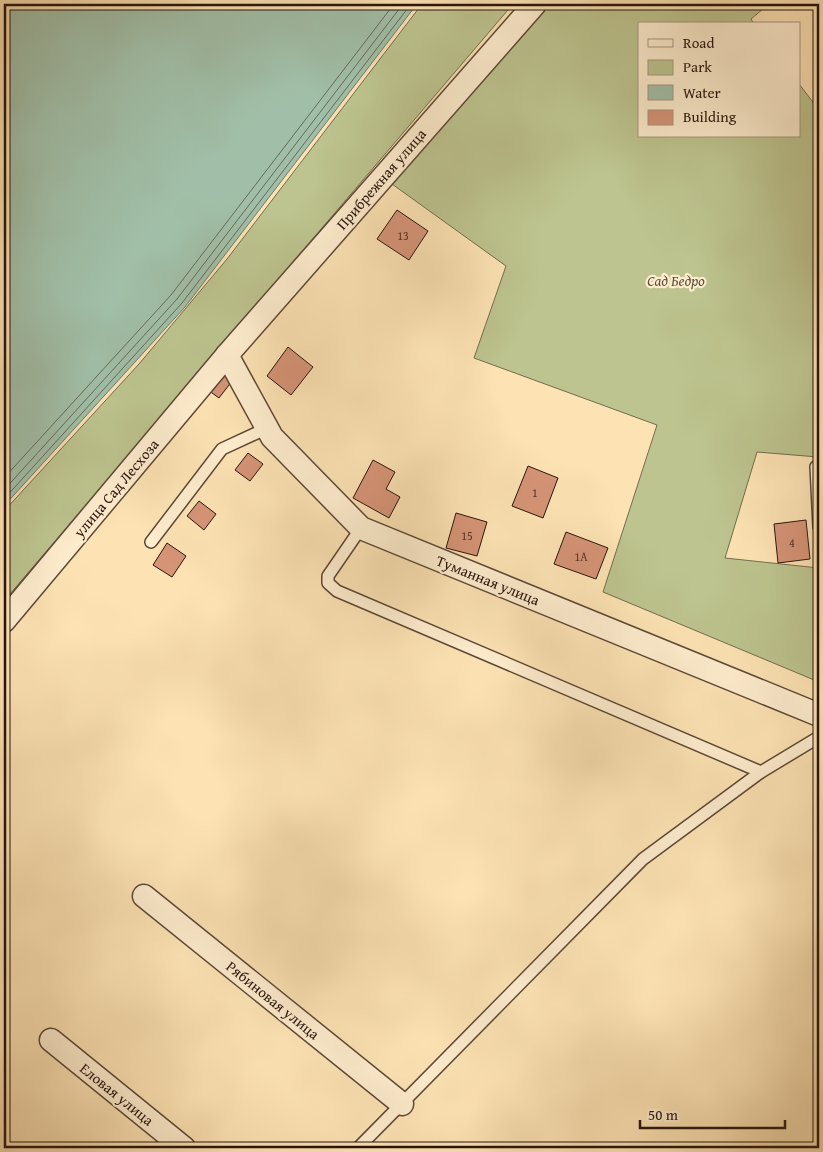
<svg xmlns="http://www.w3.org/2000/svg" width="823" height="1152" font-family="'Gentium Book Plus',serif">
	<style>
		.green { fill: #bdc48f; stroke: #726c4e }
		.water { fill: #a1bfa8; stroke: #717b6a }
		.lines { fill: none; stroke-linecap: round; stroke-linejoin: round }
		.shore { stroke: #646a5a; stroke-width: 1 }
		.building { fill: #d69477; stroke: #28140d }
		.lane-casing { stroke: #5d4837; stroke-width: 14 }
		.street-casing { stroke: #5d4837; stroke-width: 25 }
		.lane { stroke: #feedce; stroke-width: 11 }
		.street { stroke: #feedce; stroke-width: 22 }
		.labels { text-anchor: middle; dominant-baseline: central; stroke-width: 4.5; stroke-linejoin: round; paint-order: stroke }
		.number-label { font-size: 12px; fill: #543428 }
		.street-label { font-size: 15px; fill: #28140d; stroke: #feedce }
		.park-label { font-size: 15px; font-style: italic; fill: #5c523a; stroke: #feedce }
	</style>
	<rect width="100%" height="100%" fill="#fde3b4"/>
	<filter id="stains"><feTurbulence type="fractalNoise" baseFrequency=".004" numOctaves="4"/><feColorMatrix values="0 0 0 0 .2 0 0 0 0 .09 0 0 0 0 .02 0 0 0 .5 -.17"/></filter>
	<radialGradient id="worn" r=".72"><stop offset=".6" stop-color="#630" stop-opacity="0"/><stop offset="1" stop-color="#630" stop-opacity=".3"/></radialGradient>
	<!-- green -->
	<g class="green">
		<polygon points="422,4 513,4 4,601 4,511 139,364 227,259"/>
		<polygon points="535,4 769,4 751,19 754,24 639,24 639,136 799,136 799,84 819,110 818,457 757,452 725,558 819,568 819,682 603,592 657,425 474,358 506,266 385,179"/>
	</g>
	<!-- water -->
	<polygon class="water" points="4,4 417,4 185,307 4,506"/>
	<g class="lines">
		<!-- shore -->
		<g class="shore">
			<polyline points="4,478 171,295 394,4"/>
			<polyline points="4,490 177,299 403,4"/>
			<polyline points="4,499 182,303 411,4"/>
		</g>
	</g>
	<!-- building -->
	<g class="building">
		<polygon points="397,210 428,231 409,260 377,239"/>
		<polygon points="288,347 313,367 291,395 267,376"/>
		<polygon points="217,370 232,381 219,398 204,387"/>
		<polygon points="248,453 263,464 250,481 235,470"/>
		<polygon points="373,460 395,472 386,489 400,497 389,518 353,498"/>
		<polygon points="528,466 558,478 543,518 512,506"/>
		<polygon points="199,501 216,514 204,530 187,516"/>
		<polygon points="456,513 487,522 477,556 446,548"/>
		<polygon points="806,520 810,559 778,563 774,524"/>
		<polygon points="566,532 608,548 596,579 554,564"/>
		<polygon points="167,543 186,556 172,577 153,565"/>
	</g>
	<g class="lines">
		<!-- lane casing -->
		<g class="lane-casing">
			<g id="lane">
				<polyline points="819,466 816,467 819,527"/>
				<polyline points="361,528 328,576 328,583 337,591 761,772"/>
				<polyline points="151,542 222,449 263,430 270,434"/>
				<polyline points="358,1148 643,859 761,772 819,737"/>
			</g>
		</g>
		<!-- street casing -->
		<g class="street-casing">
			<g id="street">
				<polyline points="227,355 272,437 361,528 819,715"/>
				<polyline points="4,621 227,355 535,4"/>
				<polyline points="144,896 402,1104"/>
				<polyline points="51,1040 184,1148"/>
			</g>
		</g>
		<!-- lane -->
		<use href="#lane" class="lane"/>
		<!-- street -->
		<use href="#street" class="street"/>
	</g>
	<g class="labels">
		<!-- number labels -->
		<g class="number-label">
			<text x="403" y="235">13</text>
			<text x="535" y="492">1</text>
			<text x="467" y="535">15</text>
			<text x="792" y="542">4</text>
			<text x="581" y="556">1А</text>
		</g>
		<!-- street labels -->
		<g class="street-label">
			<text transform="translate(381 179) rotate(-49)">Прибрежная улица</text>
			<text transform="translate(116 488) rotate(-50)">улица Сад Лесхоза</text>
			<text transform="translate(488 580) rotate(22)">Туманная улица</text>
			<text transform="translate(273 1000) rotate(39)">Рябиновая улица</text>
			<text transform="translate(117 1094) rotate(39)">Еловая улица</text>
		</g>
		<!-- park labels -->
		<g class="park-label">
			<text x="676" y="280">Сад Бедро</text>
		</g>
	</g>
	<!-- margin -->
	<rect width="823" height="1152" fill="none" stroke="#fde3b4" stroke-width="20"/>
	<rect x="5" y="5" width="813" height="1142" fill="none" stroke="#28140d" stroke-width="2.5"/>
	<rect x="10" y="10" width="803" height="1132" fill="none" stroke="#28140d"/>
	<!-- legend -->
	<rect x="638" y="22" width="162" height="115" fill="#feedce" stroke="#a89681"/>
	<rect x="648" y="39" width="25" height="8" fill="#feedce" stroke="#a89681"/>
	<text x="683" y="48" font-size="15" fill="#28140d">Road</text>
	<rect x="648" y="60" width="25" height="15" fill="#bdc48f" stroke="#a89681"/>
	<text x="683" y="72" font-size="15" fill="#28140d">Park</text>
	<rect x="648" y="85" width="25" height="15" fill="#a1bfa8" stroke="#a89681"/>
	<text x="683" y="98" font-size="15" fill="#28140d">Water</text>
	<rect x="648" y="110" width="25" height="15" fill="#d69477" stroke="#a89681"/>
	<text x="683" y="122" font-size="15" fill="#28140d">Building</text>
	<!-- scale -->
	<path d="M640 1120v8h145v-8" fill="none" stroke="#28140d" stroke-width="2.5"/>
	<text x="648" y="1120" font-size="15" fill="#28140d" stroke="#feedce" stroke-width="4" paint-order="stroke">50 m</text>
	<rect width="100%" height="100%" filter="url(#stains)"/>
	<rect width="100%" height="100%" fill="url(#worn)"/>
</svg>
